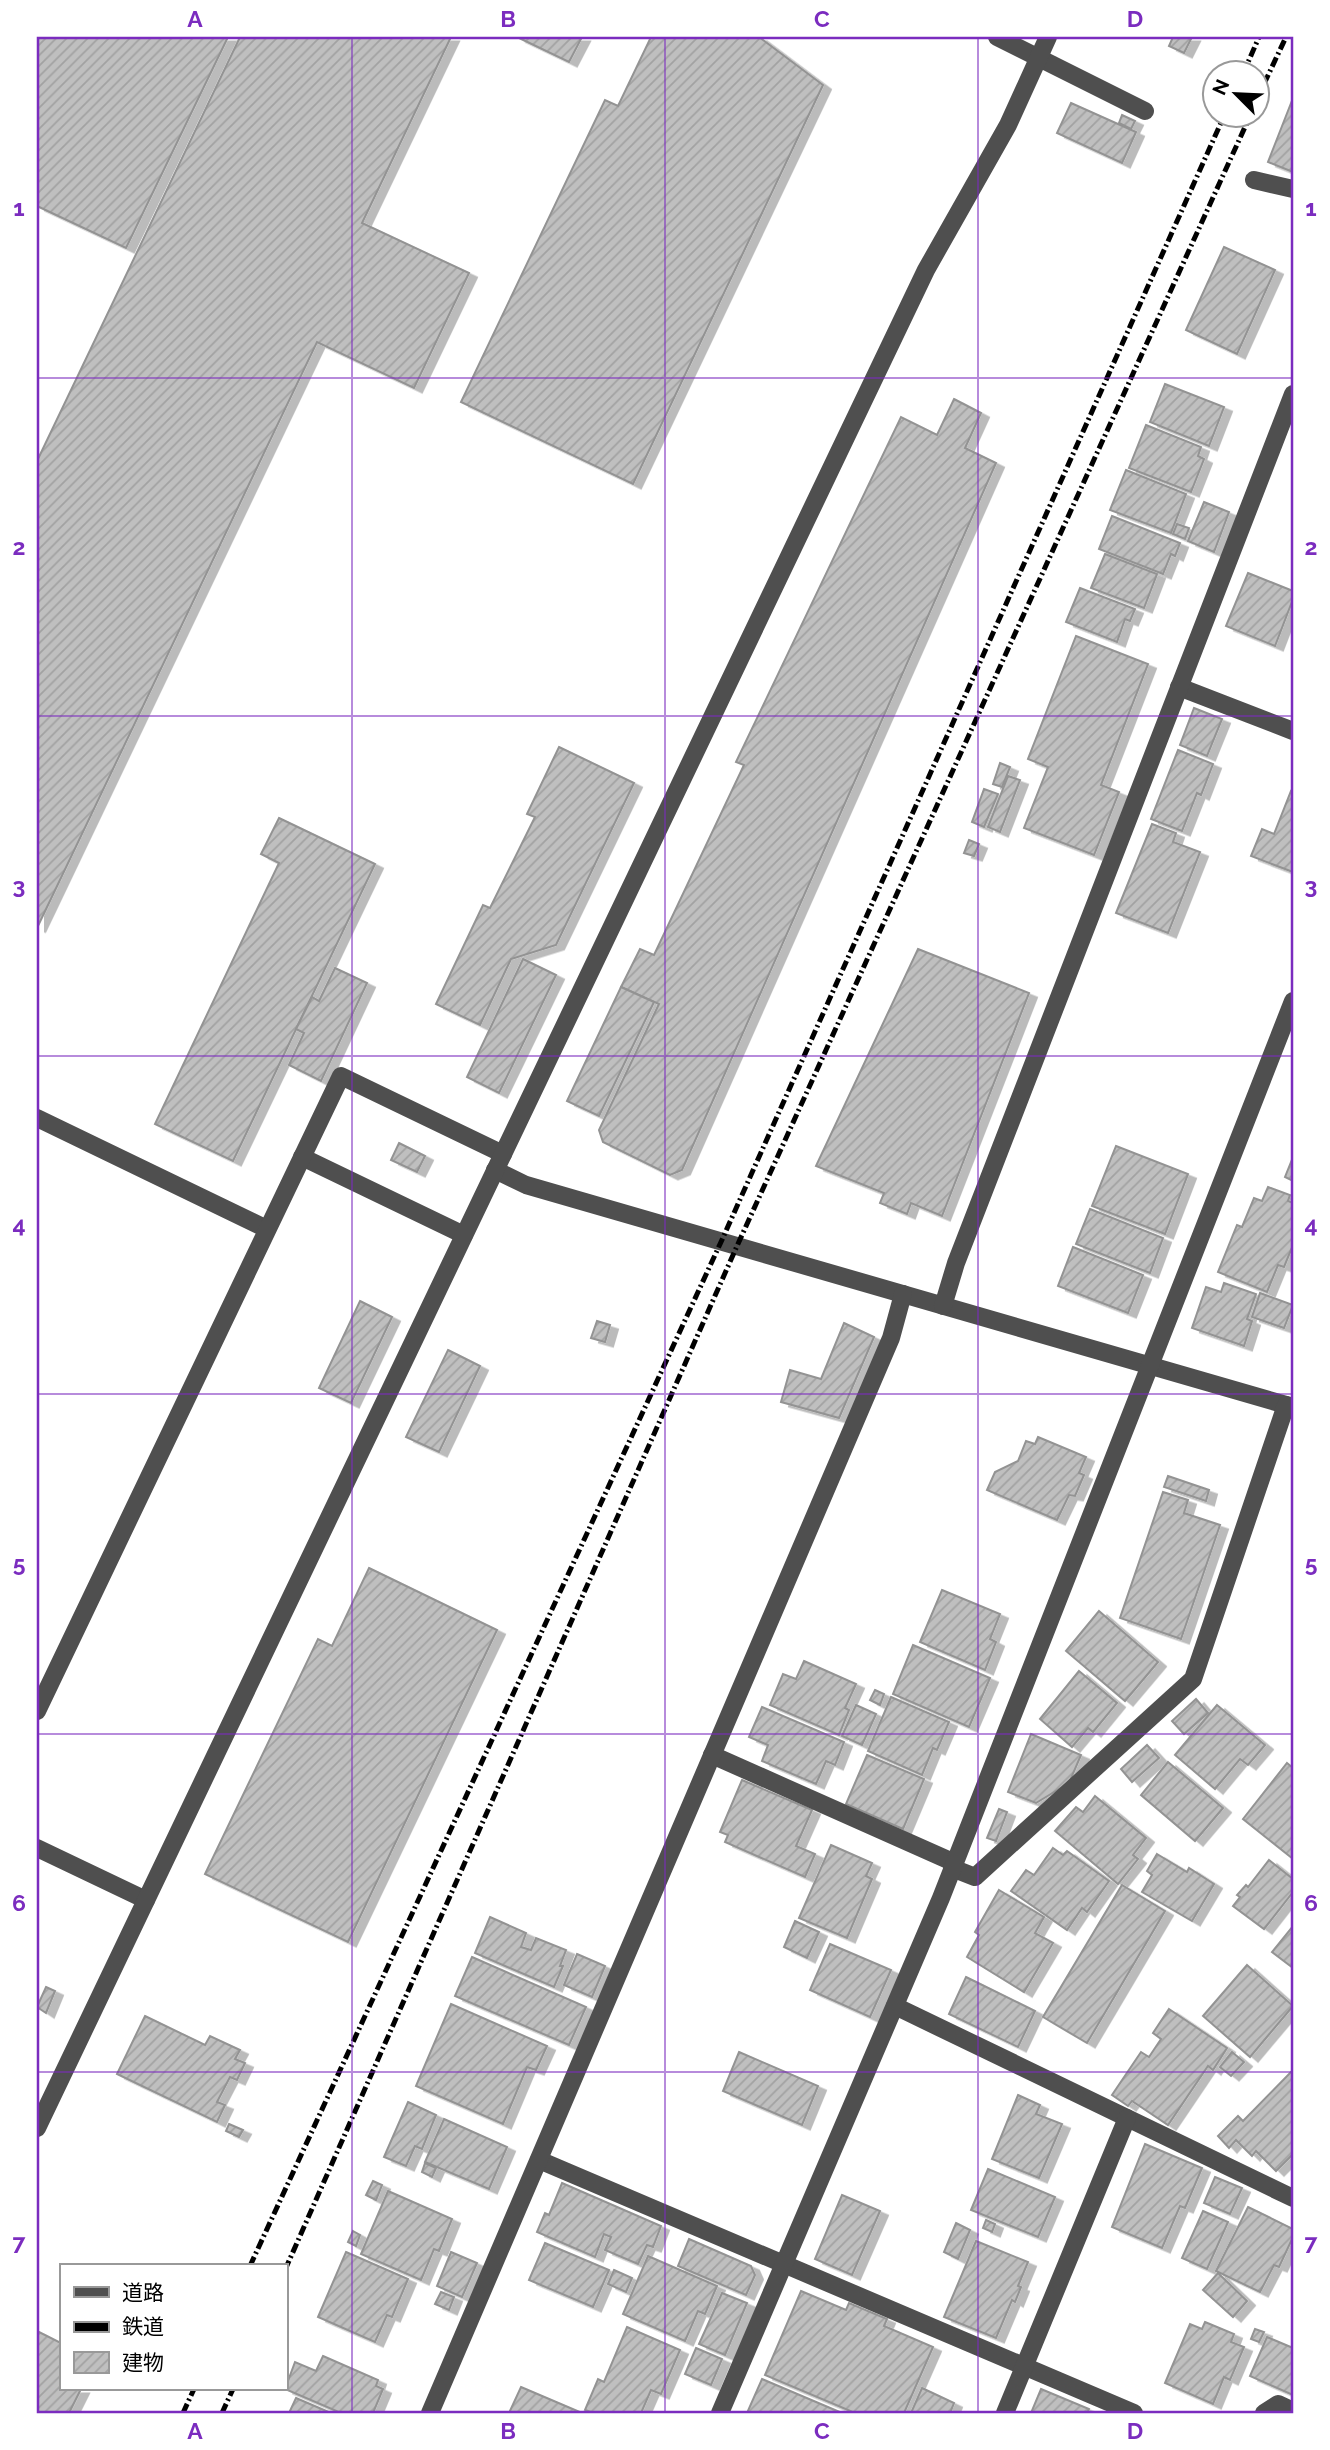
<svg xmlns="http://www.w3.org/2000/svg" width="1330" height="2450" font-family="Raleway,'Noto Sans JP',sans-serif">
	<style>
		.building { fill: url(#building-hatch); stroke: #939393; stroke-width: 2; filter: url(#shadow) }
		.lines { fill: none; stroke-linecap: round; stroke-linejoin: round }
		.minor { stroke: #4f4f4f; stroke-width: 18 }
		.rail { stroke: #000; stroke-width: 5; stroke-dasharray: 10 3.5 2 3.5; stroke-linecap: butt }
		.grid { fill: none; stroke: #7b2cbf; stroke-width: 2; stroke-opacity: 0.55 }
		.neatline { fill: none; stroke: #7b2cbf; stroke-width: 2.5 }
		.grid-label { font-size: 23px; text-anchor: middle; font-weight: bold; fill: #7b2cbf }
	</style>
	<defs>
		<pattern id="building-hatch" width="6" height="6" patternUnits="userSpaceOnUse" patternTransform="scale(1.75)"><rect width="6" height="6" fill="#bfbfbf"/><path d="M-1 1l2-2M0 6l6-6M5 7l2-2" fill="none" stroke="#a2a2a2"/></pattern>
		<filter id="shadow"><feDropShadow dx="8" dy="4.5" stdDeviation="0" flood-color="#0004"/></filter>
	</defs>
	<rect width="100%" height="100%" fill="#fff"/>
	<!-- building -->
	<g class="building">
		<polygon points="37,37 228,37 126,248 37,206"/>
		<polygon points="240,37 451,37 362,223 469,273 414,388 317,342 37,928 37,461"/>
		<polygon points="517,37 582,37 569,62"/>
		<polygon points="651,37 759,37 823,85 633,484 461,402 605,100 618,106"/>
		<polygon points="1173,37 1192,37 1184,53 1169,46"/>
		<polygon points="1293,98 1293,172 1268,162"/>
		<polygon points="1071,103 1136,132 1122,163 1057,133"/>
		<polygon points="1122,115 1135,121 1131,129 1119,123"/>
		<polygon points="1224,247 1275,270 1237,354 1186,330"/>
		<polygon points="1165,384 1224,407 1209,446 1150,422"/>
		<polygon points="954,399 981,413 965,448 996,463 682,1170 670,1175 603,1142 599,1130 659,1004 621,987 640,949 654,955 744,765 736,762 901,417 937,435"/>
		<polygon points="1146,425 1201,447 1198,456 1204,459 1191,492 1129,468"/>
		<polygon points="1126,470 1186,494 1171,533 1110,510"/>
		<polygon points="1204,502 1229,512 1214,552 1188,541"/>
		<polygon points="1112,516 1180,543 1175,556 1171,554 1163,574 1099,549"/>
		<polygon points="1177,524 1189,528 1185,539 1173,534"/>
		<polygon points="1105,554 1157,574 1144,608 1091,588"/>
		<polygon points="1248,573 1293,591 1293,599 1275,646 1226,626"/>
		<polygon points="1080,588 1135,609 1130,621 1125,619 1117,642 1066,622"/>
		<polygon points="1076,636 1148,664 1101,785 1119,792 1094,855 1024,828 1048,767 1028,759"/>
		<polygon points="1194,708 1222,719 1207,756 1180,745"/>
		<polygon points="559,747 634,783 556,945 511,959 480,1025 436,1004 483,905 490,908 535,817 527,814"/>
		<polygon points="1178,750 1213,764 1201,795 1197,793 1182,831 1151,819"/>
		<polygon points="1000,763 1010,767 1002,787 993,784"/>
		<polygon points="1008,776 1020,780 1000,832 988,827"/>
		<polygon points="984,789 998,794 984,827 972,822"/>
		<polygon points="1291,791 1293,792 1293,872 1251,856 1262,829 1274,834"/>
		<polygon points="279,818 375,864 233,1161 155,1124 279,863 261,854"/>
		<polygon points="1152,824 1176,833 1173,842 1200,852 1168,933 1116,913"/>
		<polygon points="969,840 979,844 974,856 964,853"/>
		<polygon points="918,949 1029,993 942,1216 911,1203 907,1214 880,1203 884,1193 816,1166"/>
		<polygon points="523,959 556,975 499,1093 467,1077"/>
		<polygon points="335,968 367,983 321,1081 289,1065 304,1033 296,1029 312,997 319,1001"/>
		<polygon points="621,987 654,1002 599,1116 567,1101"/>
		<polygon points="399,1143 425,1156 417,1172 391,1160"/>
		<polygon points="1116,1146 1188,1174 1165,1234 1092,1206"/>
		<polygon points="1293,1157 1293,1181 1285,1177"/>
		<polygon points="1268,1187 1290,1195 1288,1201 1293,1203 1293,1245 1284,1267 1278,1265 1267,1292 1218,1272 1237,1225 1242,1227 1254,1198 1262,1201"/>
		<polygon points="1090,1209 1163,1238 1150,1273 1076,1244"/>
		<polygon points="1073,1247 1143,1275 1128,1313 1058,1286"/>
		<polygon points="1224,1283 1256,1294 1247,1319 1252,1321 1244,1346 1192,1328 1206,1287 1221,1292"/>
		<polygon points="1260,1293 1293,1305 1284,1328 1252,1317"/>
		<polygon points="360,1301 392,1317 351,1403 319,1388"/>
		<polygon points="597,1321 610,1325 605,1342 591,1338"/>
		<polygon points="844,1323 874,1337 839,1418 781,1402 790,1370 821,1379"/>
		<polygon points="448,1350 480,1366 439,1452 406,1437"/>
		<polygon points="1038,1437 1086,1457 1079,1473 1084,1475 1075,1496 1069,1495 1057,1520 987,1490 995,1472 1018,1461 1026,1441 1035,1444"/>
		<polygon points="1168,1476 1209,1490 1206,1501 1164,1487"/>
		<polygon points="1163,1492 1188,1500 1184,1513 1220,1525 1181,1639 1120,1618"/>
		<polygon points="369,1568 497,1630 348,1942 205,1874 318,1639 332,1646"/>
		<polygon points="942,1590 1000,1614 990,1639 996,1642 985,1670 920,1642"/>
		<polygon points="1099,1611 1158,1662 1125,1701 1066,1651"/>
		<polygon points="913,1645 990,1678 969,1727 893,1694"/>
		<polygon points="804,1661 856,1684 845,1708 849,1710 839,1735 770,1705 783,1674 796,1679"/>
		<polygon points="1079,1671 1117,1703 1093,1732 1088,1728 1072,1747 1040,1719"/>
		<polygon points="875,1690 884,1694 880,1705 870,1700"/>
		<polygon points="891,1697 949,1722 937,1750 933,1748 922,1775 868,1751"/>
		<polygon points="1196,1699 1208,1713 1184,1734 1172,1721"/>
		<polygon points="856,1705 876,1714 862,1745 842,1736"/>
		<polygon points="1217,1705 1265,1745 1248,1765 1240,1759 1215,1789 1175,1755"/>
		<polygon points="762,1707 844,1742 835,1765 826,1761 816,1784 762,1761 768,1745 749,1737"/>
		<polygon points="1031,1734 1081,1755 1069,1783 1036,1803 1008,1792"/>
		<polygon points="1147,1745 1159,1758 1132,1782 1121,1769"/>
		<polygon points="867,1755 924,1779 903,1829 846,1804"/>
		<polygon points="1168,1762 1223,1808 1195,1841 1141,1795"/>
		<polygon points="1287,1763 1293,1768 1293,1859 1243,1819"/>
		<polygon points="742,1780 812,1810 796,1846 815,1854 805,1877 725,1842 728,1835 720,1832"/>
		<polygon points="1095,1796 1146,1838 1133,1855 1138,1859 1118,1884 1055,1831 1076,1807 1083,1812"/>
		<polygon points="999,1809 1007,1812 996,1841 987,1838"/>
		<polygon points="831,1845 872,1863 866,1876 872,1879 847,1938 799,1918"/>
		<polygon points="1053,1848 1063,1855 1067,1851 1109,1881 1087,1912 1082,1908 1067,1930 1011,1891 1026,1870 1034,1875"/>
		<polygon points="1157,1854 1187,1872 1189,1868 1214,1884 1192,1921 1142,1892 1152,1875 1147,1871"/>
		<polygon points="1269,1860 1293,1879 1293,1892 1264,1929 1233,1906 1240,1897 1237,1895 1246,1885 1248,1887"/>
		<polygon points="1122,1885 1165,1911 1087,2043 1043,2017"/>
		<polygon points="999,1890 1044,1917 1035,1933 1053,1943 1024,1992 967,1957 979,1935 975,1932"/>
		<polygon points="490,1917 526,1933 521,1947 531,1950 536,1938 566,1950 560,1966 563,1966 554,1987 475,1953"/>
		<polygon points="795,1921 819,1932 807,1958 784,1947"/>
		<polygon points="1293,1926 1293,1968 1272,1952"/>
		<polygon points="830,1944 891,1970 870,2017 810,1990"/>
		<polygon points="577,1954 605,1966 592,1997 564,1985"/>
		<polygon points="472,1957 586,2007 569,2045 455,1996"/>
		<polygon points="1247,1965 1293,2006 1250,2057 1203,2016"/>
		<polygon points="966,1977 1035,2011 1018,2047 949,2014"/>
		<polygon points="46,1987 55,1991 46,2013 37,2007"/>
		<polygon points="451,2004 547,2046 536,2070 527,2067 503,2124 416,2086"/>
		<polygon points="1169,2009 1227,2048 1213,2070 1208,2066 1168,2125 1132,2101 1128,2106 1112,2095 1141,2052 1149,2057 1161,2039 1153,2033"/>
		<polygon points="145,2016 205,2045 210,2036 240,2050 235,2059 245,2063 237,2080 230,2077 217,2102 225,2105 217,2122 117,2074"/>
		<polygon points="739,2052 818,2086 802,2125 723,2091"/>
		<polygon points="1232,2052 1244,2062 1231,2076 1220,2067"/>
		<polygon points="1293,2070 1293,2154 1276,2171 1256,2151 1252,2156 1236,2140 1229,2148 1218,2136 1238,2116 1243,2121"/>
		<polygon points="1018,2095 1040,2105 1036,2114 1062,2124 1039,2178 992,2159"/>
		<polygon points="408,2102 436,2115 422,2149 415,2146 406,2166 384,2157"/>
		<polygon points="444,2119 507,2147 489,2189 425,2162"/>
		<polygon points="229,2124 243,2130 239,2137 226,2131"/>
		<polygon points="1145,2144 1202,2168 1185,2208 1180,2206 1162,2248 1112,2227"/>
		<polygon points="425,2163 436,2168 432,2177 422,2172"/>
		<polygon points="988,2169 1055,2197 1038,2237 971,2210"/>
		<polygon points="1215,2177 1242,2188 1230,2214 1204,2203"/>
		<polygon points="373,2181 382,2185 376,2200 366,2195"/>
		<polygon points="562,2183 661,2226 653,2247 647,2245 638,2264 605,2250 611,2237 604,2234 595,2257 537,2232 545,2213 549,2215"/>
		<polygon points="388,2191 452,2219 439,2251 434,2249 421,2280 361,2254"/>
		<polygon points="842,2195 880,2211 852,2275 815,2259"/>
		<polygon points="1248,2207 1293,2229 1293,2237 1279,2267 1274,2265 1260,2292 1216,2271"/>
		<polygon points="1203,2211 1228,2222 1207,2269 1182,2258"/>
		<polygon points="986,2220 995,2224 992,2232 983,2228"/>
		<polygon points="956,2223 970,2230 958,2259 944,2252"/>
		<polygon points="353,2231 360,2235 356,2246 348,2242"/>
		<polygon points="689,2239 751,2266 755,2275 746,2295 678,2266"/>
		<polygon points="976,2241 1028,2262 1018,2286 1021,2287 1015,2302 1012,2300 996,2338 944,2317"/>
		<polygon points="545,2243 609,2270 593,2307 529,2280"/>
		<polygon points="346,2252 408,2279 392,2317 387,2315 375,2342 318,2317"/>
		<polygon points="451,2252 477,2263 462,2297 437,2286"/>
		<polygon points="648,2256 717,2286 705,2314 698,2311 685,2341 623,2314"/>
		<polygon points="614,2270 632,2278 626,2292 608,2284"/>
		<polygon points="1218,2273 1247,2301 1233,2317 1203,2290"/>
		<polygon points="801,2291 846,2310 849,2303 887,2319 884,2326 933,2347 904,2413 855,2413 765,2375"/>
		<polygon points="441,2292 454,2297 449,2310 435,2304"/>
		<polygon points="722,2293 747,2303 725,2355 699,2344"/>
		<polygon points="1205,2322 1234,2334 1231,2342 1244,2347 1230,2380 1224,2377 1213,2404 1165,2383 1190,2324 1202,2329"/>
		<polygon points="627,2327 680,2350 661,2394 651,2390 641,2413 594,2413 585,2410 598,2379 604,2382"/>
		<polygon points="1255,2329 1264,2332 1259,2342 1251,2339"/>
		<polygon points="37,2331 61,2343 61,2389 81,2389 69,2413 37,2413"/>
		<polygon points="1267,2337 1293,2348 1293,2395 1250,2376"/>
		<polygon points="696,2348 722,2359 711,2385 685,2374"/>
		<polygon points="323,2356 378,2380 376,2386 383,2389 373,2413 341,2413 285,2389 295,2362 316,2371"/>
		<polygon points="762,2379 842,2413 747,2413"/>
		<polygon points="521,2387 582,2413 509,2413"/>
		<polygon points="922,2388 954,2403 950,2413 911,2413"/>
		<polygon points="1041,2389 1089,2409 1087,2413 1031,2413"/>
		<polygon points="296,2398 331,2413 289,2413"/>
	</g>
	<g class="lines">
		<!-- minor -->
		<g class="minor">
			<polyline points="997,37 1145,111"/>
			<polyline points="1254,180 1293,189"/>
			<polyline points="1179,687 1293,731"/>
			<polyline points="37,1118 267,1229"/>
			<polyline points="302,1157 464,1235"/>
			<polyline points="495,1170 526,1185 1293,1407"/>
			<polyline points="943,1306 956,1263 1293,394"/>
			<polyline points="37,1711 341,1076 503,1154"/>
			<polyline points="712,1755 955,1863"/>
			<polyline points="37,1848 146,1900"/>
			<polyline points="952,1868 975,1877 1193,1679 1286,1405"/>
			<polyline points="895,2006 1293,2198"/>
			<polyline points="37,2128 926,270 1008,125 1048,37"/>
			<polyline points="539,2160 1134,2413"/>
			<polyline points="430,2413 891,1338 903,1294"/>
			<polyline points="720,2413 941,1898 1293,1001"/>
			<polyline points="1005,2413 1127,2118"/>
			<polyline points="1264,2413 1278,2404 1293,2411"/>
		</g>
		<!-- rail -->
		<g class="rail">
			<polyline points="1243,74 1259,37"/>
			<polyline points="1256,101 1286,37"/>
			<polyline points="250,2266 721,1242 1224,116"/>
			<polyline points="285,2270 737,1246 1250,116"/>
			<polyline points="183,2413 194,2389"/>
			<polyline points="222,2413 233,2389"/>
		</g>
	</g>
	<!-- grid -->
	<path class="grid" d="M352,37V2413M665,37V2413M978,37V2413M37,378H1293M37,716H1293M37,1056H1293M37,1394H1293M37,1734H1293M37,2072H1293"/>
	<!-- border -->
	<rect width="1330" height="2450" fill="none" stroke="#ffffff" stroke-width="77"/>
	<!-- legend -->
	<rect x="60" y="2264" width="228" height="126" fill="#ffffff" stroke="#999999" stroke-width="2"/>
	<rect x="74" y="2287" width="35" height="10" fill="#4f4f4f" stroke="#999999" stroke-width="2"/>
	<text x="122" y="2300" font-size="21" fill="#000000">道路</text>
	<rect x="74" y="2322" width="35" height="10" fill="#000000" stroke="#999999" stroke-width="2"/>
	<text x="122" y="2334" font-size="21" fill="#000000">鉄道</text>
	<rect x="74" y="2352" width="35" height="21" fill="url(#building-hatch)" stroke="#999999" stroke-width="2"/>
	<text x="122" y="2370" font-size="21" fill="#000000">建物</text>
	<!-- north arrow -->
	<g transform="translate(1236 94) rotate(294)"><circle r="33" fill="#ffffff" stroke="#999999" stroke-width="2"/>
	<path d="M0-5L12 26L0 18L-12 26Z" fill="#000000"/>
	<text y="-10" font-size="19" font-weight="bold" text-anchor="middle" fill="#000000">N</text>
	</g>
	<rect x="38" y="38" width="1254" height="2374" class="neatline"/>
	<g class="grid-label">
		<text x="195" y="27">A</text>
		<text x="508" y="27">B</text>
		<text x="822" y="27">C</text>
		<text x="1135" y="27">D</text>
		<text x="19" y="216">1</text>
		<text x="1311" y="216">1</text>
		<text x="19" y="555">2</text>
		<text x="1311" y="555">2</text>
		<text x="19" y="894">3</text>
		<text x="1311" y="894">3</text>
		<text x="19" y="1233">4</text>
		<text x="1311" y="1233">4</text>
		<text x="19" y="1572">5</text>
		<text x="1311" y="1572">5</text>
		<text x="19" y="1911">6</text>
		<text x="1311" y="1911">6</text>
		<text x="19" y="2250">7</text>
		<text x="1311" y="2250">7</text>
		<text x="195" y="2439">A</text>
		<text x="508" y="2439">B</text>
		<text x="822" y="2439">C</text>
		<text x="1135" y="2439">D</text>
	</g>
</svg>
